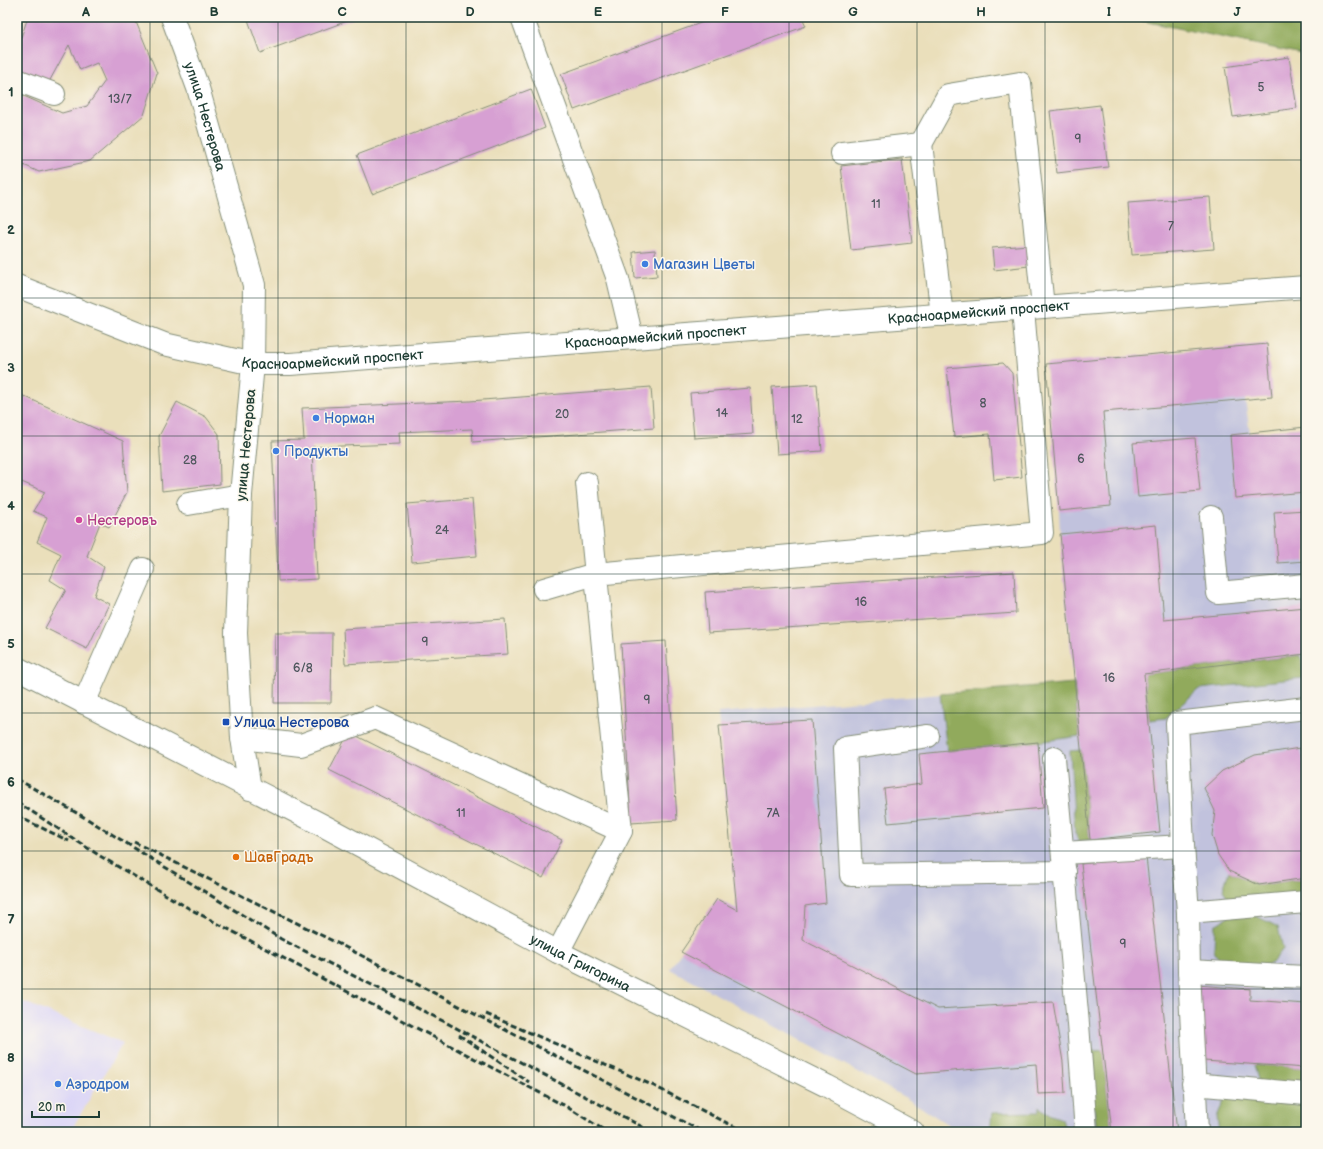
<svg xmlns="http://www.w3.org/2000/svg" width="1323" height="1149" font-family="'Balsamiq Sans',sans-serif">
	<style>
		.built { fill: #dbd6f7 }
		.industrial { fill: #c1c2dd }
		.forest { fill: #91aa5c; stroke: #587448 }
		.building { fill: #d7a0d3 }
		.lines { fill: none; stroke-linecap: round; stroke-linejoin: round }
		.minor-casing { stroke: #848e78; stroke-width: 24 }
		.major-casing { stroke: #848e78; stroke-width: 24 }
		.minor { stroke: #fff; stroke-width: 22 }
		.major { stroke: #fff; stroke-width: 22 }
		.rail { stroke: #1f3d34; stroke-width: 3; stroke-dasharray: 6 3; stroke-linecap: butt }
		.grid { fill: none; stroke: #1f3d34; stroke-width: 1; stroke-opacity: 0.55 }
		.shop-dot { fill: #3f7fe0; stroke: #fbf7ec; stroke-width: 1.5 }
		.hotel-dot { fill: #d1479c; stroke: #fbf7ec; stroke-width: 1.5 }
		.transit-dot { fill: #1a4fb4; stroke: #fbf7ec; stroke-width: 1.5 }
		.food-dot { fill: #e8710a; stroke: #fbf7ec; stroke-width: 1.5 }
		.labels { text-anchor: middle; dominant-baseline: central; stroke-width: 3; stroke-linejoin: round; paint-order: stroke }
		.number-label { font-size: 12px; fill: #4d565c }
		.street-label { font-size: 14px; fill: #1f3d34; stroke: #fbf7ec }
		.shop-label { font-size: 14px; fill: #366cbe; stroke: #fbf7ec; text-anchor: start }
		.hotel-label { font-size: 14px; fill: #b23c85; stroke: #fbf7ec; text-anchor: start }
		.transit-label { font-size: 14px; fill: #164399; stroke: #fbf7ec; text-anchor: start }
		.food-label { font-size: 14px; fill: #c56008; stroke: #fbf7ec; text-anchor: start }
		.neatline { fill: none; stroke: #1f3d34; stroke-width: 1.5 }
		.grid-label { font-size: 13px; text-anchor: middle; font-weight: bold; fill: #1f3d34 }
	</style>
	<rect width="100%" height="100%" fill="#fbf7ec"/>
	<filter id="ink" filterUnits="userSpaceOnUse"><feTurbulence type="fractalNoise" baseFrequency=".025" numOctaves="2"/><feDisplacementMap in="SourceGraphic" scale="8" xChannelSelector="R" yChannelSelector="G"/><feConvolveMatrix kernelMatrix="1 2 1 2 8 2 1 2 1" color-interpolation-filters="sRGB"/></filter>
	<filter id="wash" filterUnits="userSpaceOnUse"><feTurbulence type="fractalNoise" baseFrequency=".012" numOctaves="4" result="noise"/><feDisplacementMap in="SourceGraphic" scale="16" xChannelSelector="R" yChannelSelector="G"/><feGaussianBlur stdDeviation="0.9" result="paint"/><feColorMatrix in="noise" values="0 0 0 0 0 0 0 0 0 0 0 0 0 0 0 0 0 1.4 0 .05"/><feComposite in="paint" operator="in"/></filter>
	<g filter="url(#wash)">
		<rect width="100%" height="100%" fill="#eadfbb"/>
		<!-- built -->
		<polygon class="built" points="19,1000 123,1043 74,1125 86,1132 17,1132 17,1003"/>
		<!-- industrial -->
		<polygon class="industrial" points="1267,344 1272,397 1245,399 1250,433 1306,427 1306,1132 960,1132 906,1098 670,969 717,899 737,909 718,713 1074,683 1060,534 1059,511 1046,364"/>
		<!-- forest -->
		<g class="forest">
			<polygon points="1125,17 1306,17 1306,55 1302,54"/>
			<polygon points="1301,655 1303,678 1199,689 1166,718 1149,720 1144,674"/>
			<polygon points="1074,683 1080,736 1038,742 947,751 940,694"/>
			<polygon points="1081,750 1090,840 1079,841 1075,833 1070,751"/>
			<polygon points="1229,871 1259,885 1306,878 1306,897 1229,899 1223,890"/>
			<polygon points="1230,916 1256,916 1278,927 1283,949 1272,963 1260,968 1224,968 1214,951 1215,925"/>
			<polygon points="1103,1050 1112,1132 1097,1132 1087,1052"/>
			<polygon points="1254,1064 1306,1068 1306,1088 1259,1084"/>
			<polygon points="1225,1098 1306,1105 1306,1132 1219,1132 1217,1117"/>
			<polygon points="1039,1107 1051,1115 1062,1119 1066,1132 990,1132 992,1113 1039,1112"/>
		</g>
		<g id="blocks">
			<!-- building -->
			<g class="building">
				<polygon points="28,17 134,17 157,73 144,115 90,161 39,172 17,162 17,93 62,113 87,106 105,81 97,63 80,70 69,45 49,82 17,70 17,49"/>
				<polygon points="247,17 358,17 260,53"/>
				<polygon points="717,17 802,17 806,26 574,110 561,74"/>
				<polygon points="1289,57 1297,108 1233,117 1225,67"/>
				<polygon points="531,89 545,128 372,194 357,155"/>
				<polygon points="1100,105 1108,167 1057,173 1050,111"/>
				<polygon points="902,159 912,243 851,250 841,166"/>
				<polygon points="1210,197 1214,249 1132,255 1128,203"/>
				<polygon points="1028,245 1029,266 994,270 992,248"/>
				<polygon points="655,250 657,276 635,278 633,252"/>
				<polygon points="1267,344 1272,397 1103,412 1111,506 1059,511 1046,364"/>
				<polygon points="1003,363 1012,373 1022,477 994,480 990,434 954,437 947,368"/>
				<polygon points="817,384 822,451 777,454 772,387"/>
				<polygon points="651,387 654,428 473,442 472,429 399,432 400,444 312,447 317,579 278,581 272,441 304,440 302,408 470,401"/>
				<polygon points="750,388 753,434 694,438 690,393"/>
				<polygon points="17,393 123,441 127,492 109,527 100,523 87,556 104,567 94,596 109,604 87,649 45,628 66,590 50,580 61,554 37,542 47,517 33,511 45,492 17,480"/>
				<polygon points="177,402 206,417 219,434 220,484 162,491 159,436"/>
				<polygon points="1306,427 1306,492 1235,498 1230,435"/>
				<polygon points="1195,438 1200,491 1138,497 1133,443"/>
				<polygon points="472,499 477,556 412,562 407,504"/>
				<polygon points="1306,510 1306,561 1278,563 1274,512"/>
				<polygon points="1156,525 1164,620 1306,607 1306,654 1144,674 1160,832 1090,840 1060,534"/>
				<polygon points="1014,572 1016,613 708,633 705,592"/>
				<polygon points="505,619 508,654 345,664 343,629"/>
				<polygon points="275,633 332,633 331,703 274,703"/>
				<polygon points="666,641 677,820 631,823 621,644"/>
				<polygon points="812,720 826,903 805,906 803,940 938,1009 1053,1002 1063,1062 1065,1093 1038,1094 1036,1064 916,1074 681,952 717,899 737,910 719,725"/>
				<polygon points="349,732 562,840 543,878 329,770"/>
				<polygon points="1038,742 1043,808 888,823 884,789 922,784 919,754"/>
				<polygon points="1300,748 1304,764 1306,763 1306,878 1259,885 1229,871 1218,855 1212,835 1215,811 1204,788 1222,771 1255,755"/>
				<polygon points="1146,857 1177,1132 1112,1132 1081,864"/>
				<polygon points="1197,985 1250,989 1250,1000 1306,1004 1306,1068 1204,1061"/>
			</g>
		</g>
	</g>
	<g filter="url(#ink)">
		<use href="#blocks" fill-opacity="0" stroke="#848e78" stroke-width="1"/>
		<g class="lines">
			<!-- minor casing -->
			<g class="minor-casing">
				<g id="minor">
					<path id="s1" d="M172,17L198,88L254,285L253,364L241,495L236,633L242,738L250,789"/>
					<polyline points="522,17 618,279 632,338"/>
					<polyline points="17,80 54,94"/>
					<polyline points="921,144 948,95 1020,83 1043,307"/>
					<polyline points="842,153 921,144 942,315"/>
					<polyline points="587,483 621,831"/>
					<polyline points="188,504 241,495"/>
					<polyline points="1211,517 1218,593 1306,585"/>
					<polyline points="544,589 595,574 1042,533 1023,309"/>
					<path id="s2" d="M17,668L324,826L558,952L827,1086L913,1132"/>
					<polyline points="84,703 143,569"/>
					<polyline points="928,736 845,748 851,875 1065,872"/>
					<polyline points="242,738 301,745 375,718 621,831 558,952"/>
					<polyline points="1054,758 1078,1024 1086,1132"/>
					<polyline points="1183,846 1188,912 1189,971 1197,1132"/>
					<polyline points="1063,853 1183,846 1177,723 1306,708"/>
					<polyline points="1188,912 1306,902"/>
					<polyline points="1189,971 1306,977"/>
					<polyline points="1193,1084 1306,1094"/>
				</g>
			</g>
			<!-- major casing -->
			<g class="major-casing">
				<g id="major">
					<path id="s3" d="M17,286L164,344L253,364H290L1306,287"/>
				</g>
			</g>
			<!-- minor -->
			<use href="#minor" class="minor"/>
			<!-- major -->
			<use href="#major" class="major"/>
			<!-- rail -->
			<g class="rail">
				<polyline points="17,779 89,820 281,939 443,1021 652,1132"/>
				<polyline points="17,802 100,856 190,909 563,1105"/>
				<polyline points="17,816 69,841"/>
				<polyline points="134,842 345,947 703,1132"/>
				<polyline points="486,1014 652,1085 745,1132"/>
				<polyline points="459,1035 529,1082"/>
				<polyline points="559,1102 607,1132"/>
			</g>
		</g>
	</g>
	<!-- grid -->
	<path class="grid" d="M150,17V1132M278,17V1132M406,17V1132M534,17V1132M662,17V1132M789,17V1132M917,17V1132M1045,17V1132M1173,17V1132M17,160H1306M17,298H1306M17,436H1306M17,574H1306M17,713H1306M17,851H1306M17,989H1306"/>
	<!-- markers -->
	<g class="shop-dot">
		<circle cx="645" cy="264" r="4"/>
		<circle cx="316" cy="418" r="4"/>
		<circle cx="276" cy="451" r="4"/>
		<circle cx="58" cy="1084" r="4"/>
	</g>
	<circle class="hotel-dot" cx="79" cy="520" r="4"/>
	<rect class="transit-dot" x="222" y="718" width="8" height="8" rx="2"/>
	<circle class="food-dot" cx="236" cy="857" r="4"/>
	<g class="labels">
		<!-- number labels -->
		<g class="number-label">
			<text x="1261" y="87">5</text>
			<text x="120" y="99">13/7</text>
			<text x="1078" y="139">9</text>
			<text x="876" y="204">11</text>
			<text x="1171" y="226">7</text>
			<text x="983" y="403">8</text>
			<text x="722" y="413">14</text>
			<text x="562" y="414">20</text>
			<text x="797" y="419">12</text>
			<text x="1081" y="459">6</text>
			<text x="190" y="460">28</text>
			<text x="442" y="530">24</text>
			<text x="861" y="602">16</text>
			<text x="425" y="642">9</text>
			<text x="303" y="668">6/8</text>
			<text x="1109" y="678">16</text>
			<text x="647" y="700">9</text>
			<text x="461" y="813">11</text>
			<text x="773" y="813">7А</text>
			<text x="1123" y="944">9</text>
		</g>
		<!-- street labels -->
		<g class="street-label">
			<text stroke="none"><textPath href="#s1" startOffset="105">улица Нестерова</textPath></text>
			<text stroke="none"><textPath href="#s3" startOffset="977">Красноармейский проспект</textPath></text>
			<text stroke="none"><textPath href="#s3" startOffset="653">Красноармейский проспект</textPath></text>
			<text stroke="none"><textPath href="#s3" startOffset="329">Красноармейский проспект</textPath></text>
			<text transform="translate(246 445) rotate(-85)">улица Нестерова</text>
			<text stroke="none"><textPath href="#s2" startOffset="636">улица Григорина</textPath></text>
		</g>
		<!-- shop labels -->
		<g class="shop-label">
			<text x="653" y="264">Магазин Цветы</text>
			<text x="324" y="418">Норман</text>
			<text x="284" y="451">Продукты</text>
			<text x="66" y="1084">Аэродром</text>
		</g>
		<!-- hotel labels -->
		<g class="hotel-label">
			<text x="87" y="520">Нестеровъ</text>
		</g>
		<!-- transit labels -->
		<g class="transit-label">
			<text x="234" y="722">Улица Нестерова</text>
		</g>
		<!-- food labels -->
		<g class="food-label">
			<text x="244" y="857">ШавГрадъ</text>
		</g>
	</g>
	<!-- margin -->
	<rect width="1323" height="1149" fill="none" stroke="#fbf7ec" stroke-width="44"/>
	<!-- scale -->
	<path d="M32 1111v6h67v-6" fill="none" stroke="#1f3d34" stroke-width="2"/>
	<text x="38" y="1111" font-size="12" fill="#1f3d34" stroke="#fbf7ec" stroke-width="3" paint-order="stroke">20 m</text>
	<rect x="22" y="22" width="1279" height="1105" class="neatline"/>
	<g class="grid-label">
		<text x="86" y="16">A</text>
		<text x="214" y="16">B</text>
		<text x="342" y="16">C</text>
		<text x="470" y="16">D</text>
		<text x="598" y="16">E</text>
		<text x="725" y="16">F</text>
		<text x="853" y="16">G</text>
		<text x="981" y="16">H</text>
		<text x="1109" y="16">I</text>
		<text x="1237" y="16">J</text>
		<text x="11" y="96">1</text>
		<text x="11" y="234">2</text>
		<text x="11" y="372">3</text>
		<text x="11" y="510">4</text>
		<text x="11" y="648">5</text>
		<text x="11" y="786">6</text>
		<text x="11" y="924">7</text>
		<text x="11" y="1062">8</text>
	</g>
</svg>
